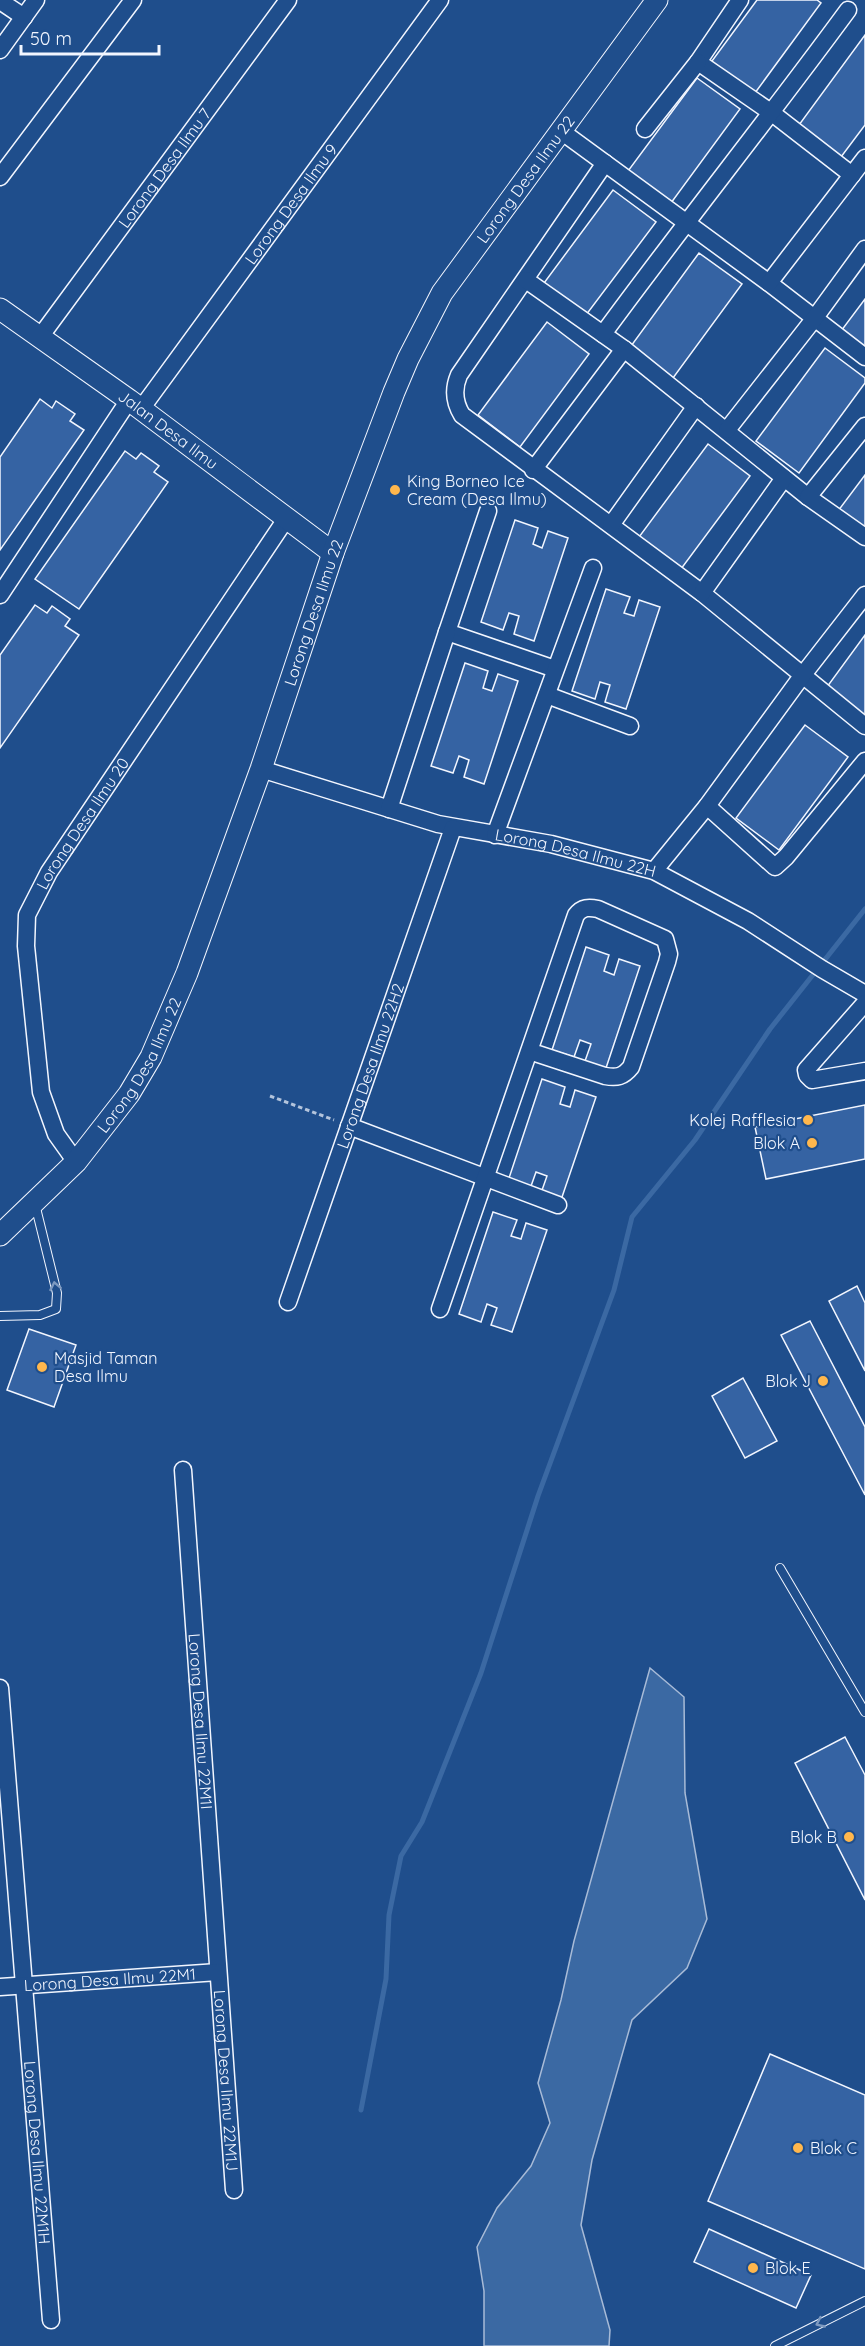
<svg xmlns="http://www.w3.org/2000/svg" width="865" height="2346" font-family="Quicksand,sans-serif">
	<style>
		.water { fill: #3b69a3; stroke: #a8bbd7; stroke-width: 1.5 }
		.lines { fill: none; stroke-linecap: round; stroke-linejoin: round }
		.stream { stroke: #3b69a3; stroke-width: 5 }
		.building { fill: #3563a3; stroke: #f2f6ff; stroke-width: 1.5 }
		.service-casing { stroke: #f2f6ff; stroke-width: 10 }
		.minor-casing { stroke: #f2f6ff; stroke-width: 19 }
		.tertiary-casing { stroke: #f2f6ff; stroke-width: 23 }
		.path { stroke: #b3c4dc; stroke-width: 3; stroke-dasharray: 4.5 3; stroke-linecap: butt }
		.service { stroke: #1f4e8c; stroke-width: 8 }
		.minor { stroke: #1f4e8c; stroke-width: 16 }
		.tertiary { stroke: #1f4e8c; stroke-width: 21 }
		.oneway { stroke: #7e9ac0 }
		.poi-dot { fill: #ffb74d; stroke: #1f4e8c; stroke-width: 2 }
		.labels { text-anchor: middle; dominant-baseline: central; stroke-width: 4.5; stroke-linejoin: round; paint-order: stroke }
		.street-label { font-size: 16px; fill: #f2f6ff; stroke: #1f4e8c }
		.poi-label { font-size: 16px; fill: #f2f6ff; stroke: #1f4e8c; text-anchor: start }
	</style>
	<rect width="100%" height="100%" fill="#1f4e8c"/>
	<!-- water -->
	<polygon class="water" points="650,1668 684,1697 685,1793 707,1919 687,1968 632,2020 592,2160 581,2225 610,2330 609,2346 484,2346 484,2291 477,2247 497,2208 531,2166 550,2123 538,2083 561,2000 574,1941"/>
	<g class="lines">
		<!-- stream -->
		<polyline class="stream" points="361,2110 386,1979 389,1915 401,1856 422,1822 481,1673 538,1496 614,1290 632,1217 695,1140 770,1029 865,909"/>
	</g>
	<!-- building -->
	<g class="building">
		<polygon points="757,0 817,0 821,3 752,97 709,65"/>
		<polygon points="865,35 865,125 838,161 796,129"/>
		<polygon points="697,78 740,109 671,203 628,171"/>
		<polygon points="613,190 656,222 586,315 544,283"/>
		<polygon points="699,253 742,284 673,378 631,346"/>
		<polygon points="865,299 865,355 838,335"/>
		<polygon points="547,322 589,354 520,447 478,415"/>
		<polygon points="825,348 865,378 865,383 799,473 756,441"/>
		<polygon points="40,399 52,408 56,401 75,414 70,421 84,430 0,550 0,457"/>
		<polygon points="708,444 750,476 681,569 639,537"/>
		<polygon points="125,451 136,459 141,453 159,466 154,472 168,482 79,609 35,579"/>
		<polygon points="865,475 865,531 838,511"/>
		<polygon points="515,520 538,528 533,544 542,548 548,531 568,538 534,641 514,634 519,616 509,613 503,630 481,622"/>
		<polygon points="606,589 630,597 624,613 634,616 639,600 660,607 626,709 605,702 610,685 600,682 595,699 572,691"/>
		<polygon points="35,605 47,613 52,606 70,619 65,626 79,635 0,748 0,655"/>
		<polygon points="865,635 865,722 824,691"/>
		<polygon points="465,663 488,671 483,688 492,691 498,674 518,681 484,784 464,777 469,760 459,756 453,773 431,766"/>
		<polygon points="805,725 848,757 779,850 736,818"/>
		<polygon points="586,947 609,955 604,971 614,975 619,959 640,966 606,1068 585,1061 591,1044 580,1040 574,1057 552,1050"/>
		<polygon points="542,1079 565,1087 560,1104 570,1107 575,1090 596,1097 561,1200 541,1193 547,1176 536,1172 530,1189 508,1181"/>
		<polygon points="865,1105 865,1159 766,1179 755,1127"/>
		<polygon points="493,1212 517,1220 511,1236 521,1239 526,1223 547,1230 512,1332 491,1325 497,1308 487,1304 481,1322 459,1314"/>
		<polygon points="857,1286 865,1303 865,1371 829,1301"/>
		<polygon points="810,1321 865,1427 865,1495 781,1335"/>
		<polygon points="29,1329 76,1345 54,1407 7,1390"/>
		<polygon points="743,1378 777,1441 745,1458 712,1396"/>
		<polygon points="845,1737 865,1775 865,1900 795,1763"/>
		<polygon points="770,2054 865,2095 865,2269 708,2201"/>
		<polygon points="709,2229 811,2275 796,2308 694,2262"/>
	</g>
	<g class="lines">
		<!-- service casing -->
		<g class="service-casing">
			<g id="service">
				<polyline points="0,1316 40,1315 56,1309 57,1293 35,1204"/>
				<polyline points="780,1568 865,1712"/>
				<polyline points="775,2346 865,2301"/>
			</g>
		</g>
		<!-- minor casing -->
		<g class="minor-casing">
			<g id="minor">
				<polyline points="740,0 698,62 772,113 852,175"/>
				<polyline points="0,1 24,17"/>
				<polyline points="0,50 36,0"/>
				<polyline points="645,129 698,62"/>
				<polyline points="561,131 769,283 865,357"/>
				<path d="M605,163L459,375C453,389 454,402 462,415L702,593L865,726"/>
				<polyline points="0,177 133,0"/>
				<polyline points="526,280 624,349 808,497"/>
				<polyline points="769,283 865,158"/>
				<path d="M603,334C683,225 768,119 848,10"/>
				<path id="s1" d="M40,337L288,0"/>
				<path id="s2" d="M141,409L440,0"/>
				<polyline points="865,426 808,497 865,537"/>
				<polyline points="727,430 814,319 865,249"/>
				<polyline points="533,470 624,349"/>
				<polyline points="488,511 447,632 555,669"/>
				<polyline points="611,525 696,406"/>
				<polyline points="702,593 784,478"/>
				<polyline points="0,595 129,400"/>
				<polyline points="547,695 630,726"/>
				<path id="s3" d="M261,769L438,824L551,844L654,871L748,921L822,969L865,994"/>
				<polyline points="707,806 775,867 786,857 865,761"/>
				<polyline points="389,809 447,632"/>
				<polyline points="495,835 593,568"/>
				<polyline points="654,871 707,806 802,676 865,595"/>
				<polyline points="865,1003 806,1070 807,1075 812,1080 865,1071"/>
				<polyline points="349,1126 558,1205"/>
				<path id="s4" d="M76,1162L56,1134L41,1092L26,946L27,915L49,872L286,519"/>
				<path id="s5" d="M288,1302L453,828"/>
				<path d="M440,1309L576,915C582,907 589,907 598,909L665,939L669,954L667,962L631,1067C623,1077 617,1078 605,1076L529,1051"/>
				<path id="s6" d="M183,1470L234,2190"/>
				<path id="s7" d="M0,1688L51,2320"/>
				<path id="s8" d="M0,1987L218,1972"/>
			</g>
		</g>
		<!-- tertiary casing -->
		<g class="tertiary-casing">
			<g id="tertiary">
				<path id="s9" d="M0,309L129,400L333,553"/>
				<path id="s10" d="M0,1235L76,1162L129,1094L151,1057L187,973L261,769L333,553L394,392L408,359L442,293L657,0"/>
			</g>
		</g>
		<!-- path -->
		<polyline class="path" points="270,1096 334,1120"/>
		<!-- service -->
		<use href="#service" class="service"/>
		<!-- minor -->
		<use href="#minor" class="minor"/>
		<!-- tertiary -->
		<use href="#tertiary" class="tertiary"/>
	</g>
	<!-- one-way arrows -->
	<defs><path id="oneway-chevron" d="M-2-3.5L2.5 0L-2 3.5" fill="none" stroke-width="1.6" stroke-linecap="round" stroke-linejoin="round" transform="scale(1.5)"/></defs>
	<g class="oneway">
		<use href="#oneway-chevron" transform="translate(55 1286) rotate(-101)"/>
		<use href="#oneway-chevron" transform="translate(820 2323) rotate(155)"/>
	</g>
	<!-- markers -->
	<g class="poi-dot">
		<circle cx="395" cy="490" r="6"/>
		<circle cx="808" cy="1120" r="6"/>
		<circle cx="812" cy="1143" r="6"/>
		<circle cx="42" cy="1367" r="6"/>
		<circle cx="823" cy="1381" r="6"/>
		<circle cx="849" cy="1837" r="6"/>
		<circle cx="798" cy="2148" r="6"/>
		<circle cx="753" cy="2268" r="6"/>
	</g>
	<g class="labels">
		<!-- street labels -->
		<g class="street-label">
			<text stroke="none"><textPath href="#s1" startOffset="210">Lorong Desa Ilmu 7</textPath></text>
			<text stroke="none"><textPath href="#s10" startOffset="1194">Lorong Desa Ilmu 22</textPath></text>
			<text stroke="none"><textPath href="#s2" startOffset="254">Lorong Desa Ilmu 9</textPath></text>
			<text stroke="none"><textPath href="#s9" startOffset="207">Jalan Desa Ilmu</textPath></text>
			<text stroke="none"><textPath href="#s10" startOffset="708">Lorong Desa Ilmu 22</textPath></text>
			<text stroke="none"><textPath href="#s4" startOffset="364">Lorong Desa Ilmu 20</textPath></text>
			<text stroke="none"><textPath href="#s3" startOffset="326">Lorong Desa Ilmu 22H</textPath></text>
			<text stroke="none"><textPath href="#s10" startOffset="222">Lorong Desa Ilmu 22</textPath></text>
			<text stroke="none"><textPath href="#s5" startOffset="250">Lorong Desa Ilmu 22H2</textPath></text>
			<text stroke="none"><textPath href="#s6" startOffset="252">Lorong Desa Ilmu 22M1I</textPath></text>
			<text stroke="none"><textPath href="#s8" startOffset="110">Lorong Desa Ilmu 22M1</textPath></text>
			<text stroke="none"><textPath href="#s6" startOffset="612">Lorong Desa Ilmu 22M1J</textPath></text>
			<text stroke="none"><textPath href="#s7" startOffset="466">Lorong Desa Ilmu 22M1H</textPath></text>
		</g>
		<!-- poi labels -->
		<g class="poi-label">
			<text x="407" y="481">King Borneo Ice<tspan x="407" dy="18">Cream (Desa Ilmu)</tspan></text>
			<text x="796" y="1120" text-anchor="end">Kolej Rafflesia</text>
			<text x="800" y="1143" text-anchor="end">Blok A</text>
			<text x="54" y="1358">Masjid Taman<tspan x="54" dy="18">Desa Ilmu</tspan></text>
			<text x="811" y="1381" text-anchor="end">Blok J</text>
			<text x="837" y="1837" text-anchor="end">Blok B</text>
			<text x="810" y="2148">Blok C</text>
			<text x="765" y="2268">Blok E</text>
		</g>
	</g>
	<!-- scale -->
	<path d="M21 45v9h138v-9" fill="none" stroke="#f2f6ff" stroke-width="3"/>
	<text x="30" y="45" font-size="18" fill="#f2f6ff" stroke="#1f4e8c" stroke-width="4.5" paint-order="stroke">50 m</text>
</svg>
